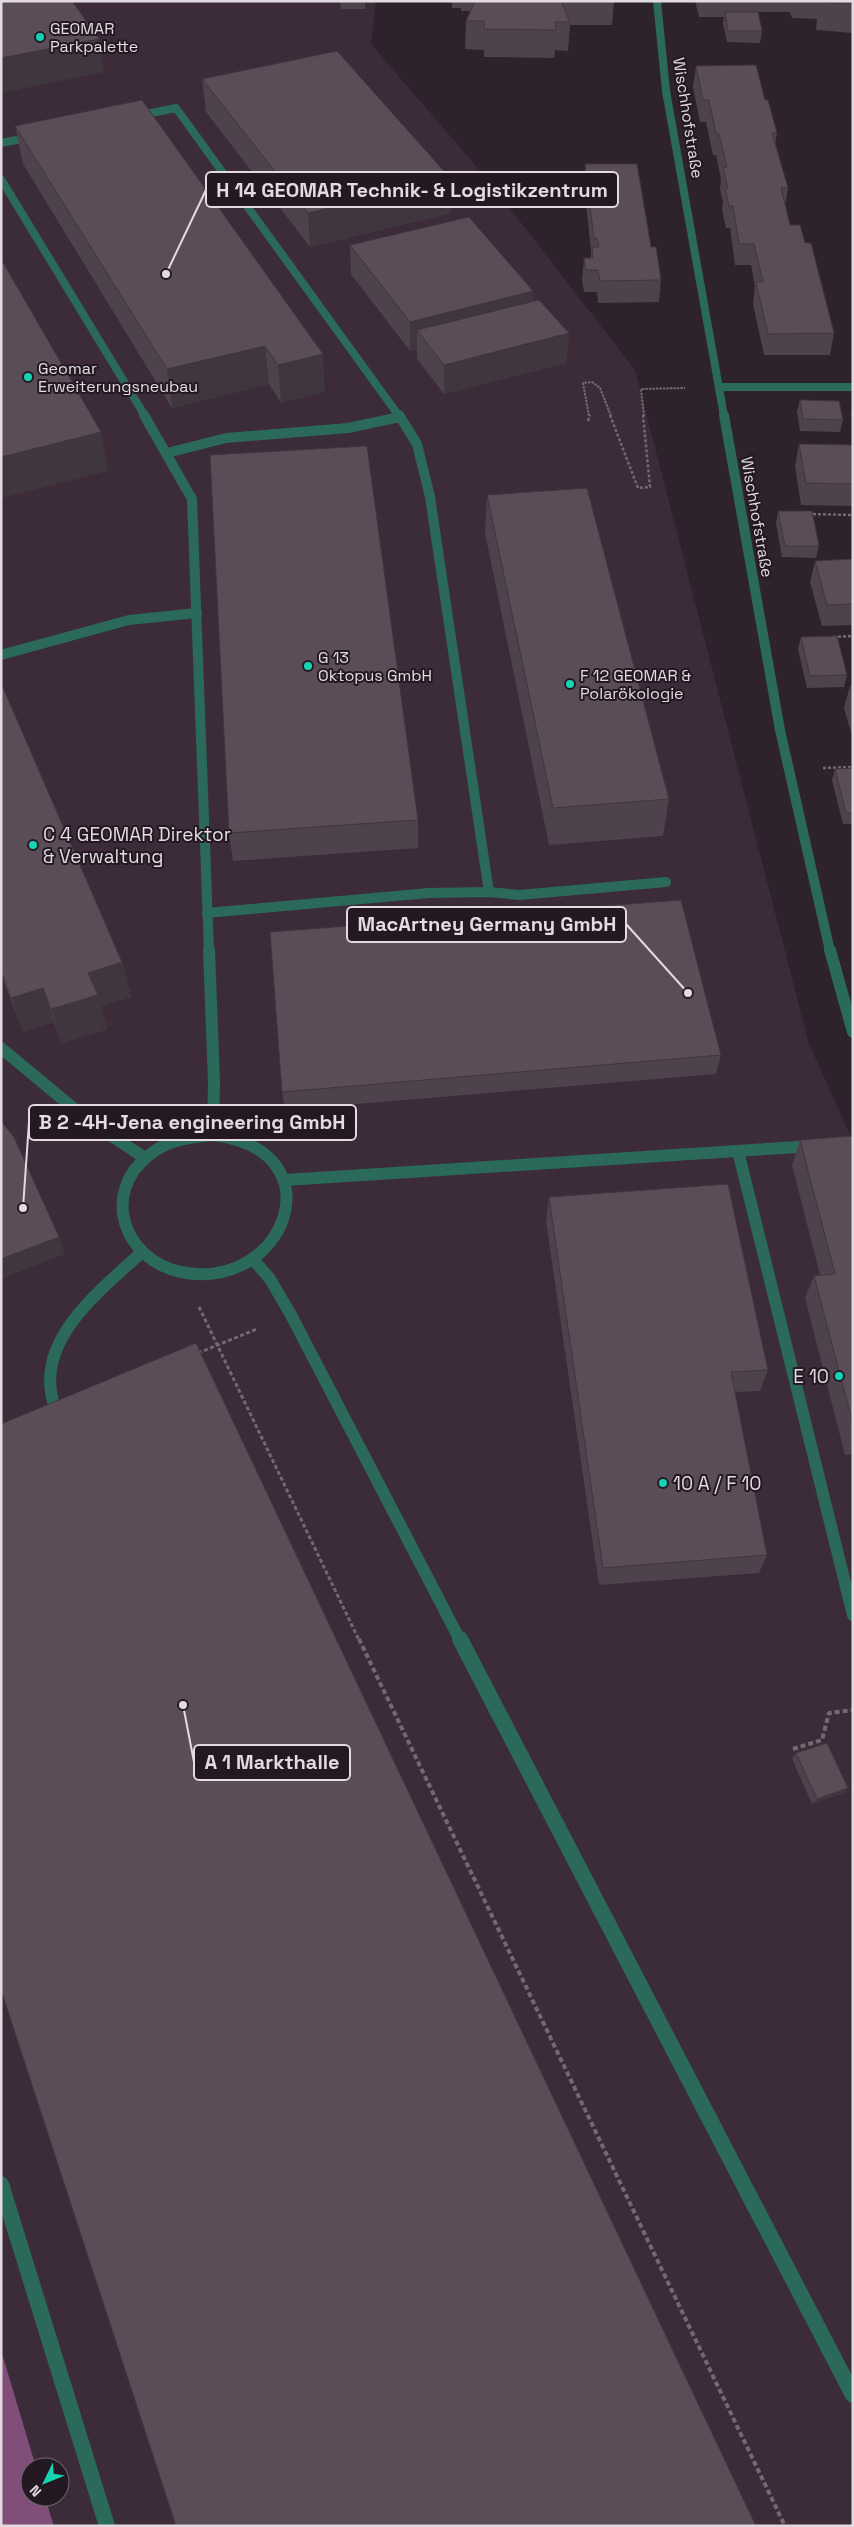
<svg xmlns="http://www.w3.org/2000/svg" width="854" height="2527" font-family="'Space Grotesk',sans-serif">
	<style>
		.built { fill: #3c2c39 }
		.water { fill: #814e79 }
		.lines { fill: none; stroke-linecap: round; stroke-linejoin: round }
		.path-far3 { stroke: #736971; stroke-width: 2; stroke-dasharray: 2.5 1; stroke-linecap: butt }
		.path-far2 { stroke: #736971; stroke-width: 2.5; stroke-dasharray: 3 2; stroke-linecap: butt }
		.path-far1 { stroke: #736971; stroke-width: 3; stroke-dasharray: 4 2.5; stroke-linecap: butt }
		.path { stroke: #736971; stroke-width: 4; stroke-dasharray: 5 3; stroke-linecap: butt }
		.minor-far3 { stroke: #2b695a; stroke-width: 8 }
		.minor-far2 { stroke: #2b695a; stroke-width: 10 }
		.minor-far1 { stroke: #2b695a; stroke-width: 12 }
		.minor { stroke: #2b695a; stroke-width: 16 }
		.wall { fill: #4e424c }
		.shaded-wall { fill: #40363e }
		.building { fill: #5b4d58; stroke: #40363e }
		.poi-dot { fill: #14d5b3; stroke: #241822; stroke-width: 2 }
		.labels { text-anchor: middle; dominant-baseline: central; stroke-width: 4; stroke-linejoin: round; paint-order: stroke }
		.far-poi-label { font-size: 16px; fill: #e3dbe1; stroke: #241822; text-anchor: start }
		.far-street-label { font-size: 16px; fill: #e3dbe1; stroke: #241822 }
		.poi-label { font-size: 19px; fill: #e3dbe1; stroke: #241822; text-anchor: start }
		.leader { fill: none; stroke: #e3dbe1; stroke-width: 2 }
		.callout-dot { fill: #e3dbe1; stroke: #241822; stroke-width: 2 }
		.callout { fill: #241822; stroke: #e3dbe1; stroke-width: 2 }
		.callout-label { font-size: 20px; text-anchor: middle; font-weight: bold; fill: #e3dbe1 }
	</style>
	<rect width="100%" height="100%" fill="#2e222c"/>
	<!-- built -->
	<polygon class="built" points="1,1 376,1 371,44 488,180 635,370 809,1044 853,1141 853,2526 54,2526 45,2497 60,2497 60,2467 36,2467 1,2349"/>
	<!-- water -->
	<polygon class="water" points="1,2350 36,2467 30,2467 30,2497 45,2497 54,2526 1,2526"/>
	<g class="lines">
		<!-- path-far3 -->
		<g class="path-far3">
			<polyline points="589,416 583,383 592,382 600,388 611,416"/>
			<polyline points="644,416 641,389 685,388"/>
		</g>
		<!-- path-far2 -->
		<g class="path-far2">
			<polyline points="610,415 638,488 650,487 643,415"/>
			<polyline points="588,421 590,415"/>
			<polyline points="808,514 853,515"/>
			<polyline points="833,637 853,636"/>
			<polyline points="823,768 853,767"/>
		</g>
		<!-- path-far1 -->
		<g class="path-far1">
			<polyline points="199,1307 359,1640"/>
			<polyline points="198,1353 257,1329"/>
		</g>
		<!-- path -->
		<g class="path">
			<polyline points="359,1639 785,2526"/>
			<polyline points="793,1749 822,1740 829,1713 853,1710"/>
		</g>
		<!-- minor-far3 -->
		<g class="minor-far3">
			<polyline points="657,1 666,91 724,416"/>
			<polyline points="136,116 176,108 399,416"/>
			<polyline points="1,143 33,137"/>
			<polyline points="1,179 145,416"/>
			<polyline points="719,387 853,387"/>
		</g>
		<!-- minor-far2 -->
		<g class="minor-far2">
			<polyline points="144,415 192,499 209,951"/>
			<polyline points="399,415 417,444 430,497 489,892"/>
			<polyline points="724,415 780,730 830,951"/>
			<polyline points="167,453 226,438 348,428 400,417"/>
			<polyline points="1,655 129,620 197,613"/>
			<polyline points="207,913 429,893 489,892 519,895 666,882"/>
		</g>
		<!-- minor-far1 -->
		<g class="minor-far1">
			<polyline points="209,950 214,1082 213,1135"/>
			<polyline points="830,950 853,1032"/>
			<polyline points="1,1048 89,1121 145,1158"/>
			<path d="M213,1135C339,1150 286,1293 181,1272C124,1260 100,1194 149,1155C167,1140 190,1137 213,1135Z"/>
			<polyline points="738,1151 853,1615"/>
			<polyline points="285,1180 814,1146"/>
			<polyline points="253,1259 270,1279 291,1315 460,1640"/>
			<path d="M59,1418C56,1410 52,1401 51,1392C42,1334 103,1288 141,1253"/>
		</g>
		<!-- minor -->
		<g class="minor">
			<polyline points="460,1639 853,2395"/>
			<polyline points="1,2184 107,2526"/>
		</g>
	</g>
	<!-- wall -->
	<g class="wall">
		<polygon points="340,1 365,1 365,9 341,9"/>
		<polygon points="452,1 614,1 612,25 570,25 568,51 555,50 554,58 484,57 484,50 465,49 466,21 471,11 461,11 461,8 452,8"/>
		<polygon points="695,1 853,1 853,33 816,30 817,19 792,18 790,12 758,12 762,31 760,43 727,42 723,23 724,17 699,17"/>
		<polygon points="696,66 765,100 777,133 775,145 788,188 785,205 790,225 805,243 834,333 830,355 764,355 753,304 755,287 751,265 735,265 730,228 726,228 722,210 723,203 720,189 721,179 716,155 713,155 706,122 700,122 693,87"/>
		<polygon points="202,79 451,179 451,213 310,247 206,112"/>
		<polygon points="15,126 325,392 281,403 269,384 172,408 23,164"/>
		<polygon points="585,164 651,247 661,280 659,302 598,303 597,292 584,292 582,280 584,258 591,258 591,250 584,186"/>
		<polygon points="350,245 533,291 533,302 569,333 566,363 444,394 417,359 417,349 410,351 351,274"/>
		<polygon points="800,400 843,420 840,432 800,431 797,412"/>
		<polygon points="853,404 853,424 851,413"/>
		<polygon points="799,444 853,445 853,506 801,505 795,466"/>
		<polygon points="487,495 669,799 663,836 549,845 485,533"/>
		<polygon points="778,511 819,546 816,558 782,557 776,523"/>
		<polygon points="853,559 853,625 822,626 810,582 815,561"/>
		<polygon points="801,637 847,675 844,687 807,688 798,649"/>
		<polygon points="1,683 122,962 131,997 101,1006 107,1029 62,1043 54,1022 23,1032 1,975"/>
		<polygon points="850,686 853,686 853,739 844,708"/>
		<polygon points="853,768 853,824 843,824 832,780 835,769"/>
		<polygon points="418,820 418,848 233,861 229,833"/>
		<polygon points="721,1055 716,1074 285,1110 282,1092"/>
		<polygon points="853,1136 853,1454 845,1455 805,1298 814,1276 820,1275 792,1165 800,1140"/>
		<polygon points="549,1197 768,1370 760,1391 735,1392 767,1555 759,1573 599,1585 546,1221"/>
		<polygon points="796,1753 848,1788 844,1793 812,1804 792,1759"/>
	</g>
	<!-- shaded-wall -->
	<g class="shaded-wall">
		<polygon points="99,39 104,72 1,93 1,58"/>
		<polygon points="451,179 451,213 310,247 308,213"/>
		<polygon points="533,291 532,321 417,330 417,349 410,351 410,322"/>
		<polygon points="569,333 566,363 444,394 444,365"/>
		<polygon points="265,346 269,384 172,408 167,369"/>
		<polygon points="323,354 325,392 281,403 278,365"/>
		<polygon points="101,432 108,471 1,498 1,457"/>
		<polygon points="122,962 131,997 101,1006 107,1029 62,1043 51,1009 88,973"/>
		<polygon points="43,988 54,1022 23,1032 11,998"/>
		<polygon points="59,1237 65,1254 1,1279 1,1259"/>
		<polygon points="848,1788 844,1793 812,1804 817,1799"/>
	</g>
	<!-- building -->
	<g class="building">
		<polygon points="1,1 72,1 99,39 1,58"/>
		<polygon points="475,1 561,1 570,22 555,22 556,30 484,29 484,21 466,21"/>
		<polygon points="821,1 853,1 853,4 821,2"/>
		<polygon points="725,12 758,12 762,31 728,31"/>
		<polygon points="337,51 451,179 308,213 202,79"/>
		<polygon points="756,65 765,100 768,100 777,133 772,133 788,188 781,188 790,225 800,225 805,243 811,243 834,333 768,334 756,282 763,282 754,244 739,244 733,206 729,206 725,189 728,189 723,167 727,167 719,134 716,133 709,100 703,100 696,66"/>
		<polygon points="142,100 323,354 278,365 265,346 167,369 15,126"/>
		<polygon points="585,164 637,164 651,247 656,247 661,280 600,281 598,270 586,270 584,258 593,258 592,247 599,247 597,238 594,238"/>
		<polygon points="469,217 533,291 410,322 350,245"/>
		<polygon points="1,259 101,432 1,457"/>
		<polygon points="539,300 569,333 444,365 417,330"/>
		<polygon points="800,400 839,401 843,420 803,419"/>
		<polygon points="799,444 853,445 853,484 806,483"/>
		<polygon points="367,446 418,820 229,833 210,455"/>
		<polygon points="587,488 669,799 553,808 487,495"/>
		<polygon points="778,511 812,511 819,546 785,546"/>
		<polygon points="853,559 853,604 827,605 815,561"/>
		<polygon points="837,636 847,675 810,676 801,637"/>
		<polygon points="1,683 122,962 88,973 98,995 51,1009 43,988 11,998 1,971"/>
		<polygon points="850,686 853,686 853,696"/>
		<polygon points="853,768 853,813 846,813 835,769"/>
		<polygon points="681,900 721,1055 282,1092 270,932"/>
		<polygon points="1,1121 14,1137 59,1237 1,1259"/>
		<polygon points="853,1136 853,1424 814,1276 835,1274 800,1140"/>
		<polygon points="728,1184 768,1370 731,1372 767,1555 603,1568 549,1197"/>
		<polygon points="196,1343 756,2526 176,2526 1,1990 1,1424"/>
		<polygon points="827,1743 848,1788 817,1799 796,1753"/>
	</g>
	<!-- markers -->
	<g class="poi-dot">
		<circle cx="40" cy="37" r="5"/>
		<circle cx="28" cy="377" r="5"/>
		<circle cx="308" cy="666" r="5"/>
		<circle cx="570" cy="684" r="5"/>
		<circle cx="33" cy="845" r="5"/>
		<circle cx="839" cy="1376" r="5"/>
		<circle cx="663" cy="1483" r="5"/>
	</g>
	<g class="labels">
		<!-- far-poi labels -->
		<g class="far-poi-label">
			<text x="50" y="28">GEOMAR<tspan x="50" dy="18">Parkpalette</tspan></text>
			<text x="38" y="368">Geomar<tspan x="38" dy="18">Erweiterungsneubau</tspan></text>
			<text x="318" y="657">G 13<tspan x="318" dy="18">Oktopus GmbH</tspan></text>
			<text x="580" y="675">F 12 GEOMAR &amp;<tspan x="580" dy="18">Polarökologie</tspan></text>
		</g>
		<!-- far-street labels -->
		<g class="far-street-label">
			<text transform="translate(688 118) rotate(81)">Wischhofstraße</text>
			<text transform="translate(757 517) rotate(80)">Wischhofstraße</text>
		</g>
		<!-- poi labels -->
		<g class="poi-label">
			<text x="43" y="834">C 4 GEOMAR Direktor<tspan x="43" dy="22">&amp; Verwaltung</tspan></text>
			<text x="829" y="1376" text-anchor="end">E 10</text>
			<text x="673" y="1483">10 A / F 10</text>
		</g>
	</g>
	<!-- callouts -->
	<path class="leader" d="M166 274L206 190M688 993L626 924M23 1208L29 1122M183 1705L194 1762"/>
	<g class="callout-dot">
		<circle cx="166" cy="274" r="5"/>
		<circle cx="688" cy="993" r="5"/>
		<circle cx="23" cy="1208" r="5"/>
		<circle cx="183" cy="1705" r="5"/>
	</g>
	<g class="callout">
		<rect x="206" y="172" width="412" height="35" rx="5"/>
		<rect x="347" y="907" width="279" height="35" rx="5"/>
		<rect x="29" y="1105" width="327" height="35" rx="5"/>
		<rect x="194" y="1745" width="156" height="35" rx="5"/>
	</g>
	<g class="callout-label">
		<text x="412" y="197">H 14 GEOMAR Technik- &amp; Logistikzentrum</text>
		<text x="487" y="931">MacArtney Germany GmbH</text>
		<text x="192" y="1129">B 2 -4H-Jena engineering GmbH</text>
		<text x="272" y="1769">A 1 Markthalle</text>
	</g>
	<!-- border -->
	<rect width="854" height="2527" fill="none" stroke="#e3dbe1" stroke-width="5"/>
	<!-- north arrow -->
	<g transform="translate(45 2482) rotate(227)"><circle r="24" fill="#241822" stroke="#70666e"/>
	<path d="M0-4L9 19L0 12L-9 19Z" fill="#14d5b3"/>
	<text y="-8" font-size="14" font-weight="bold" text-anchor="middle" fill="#e3dbe1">N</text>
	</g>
</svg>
